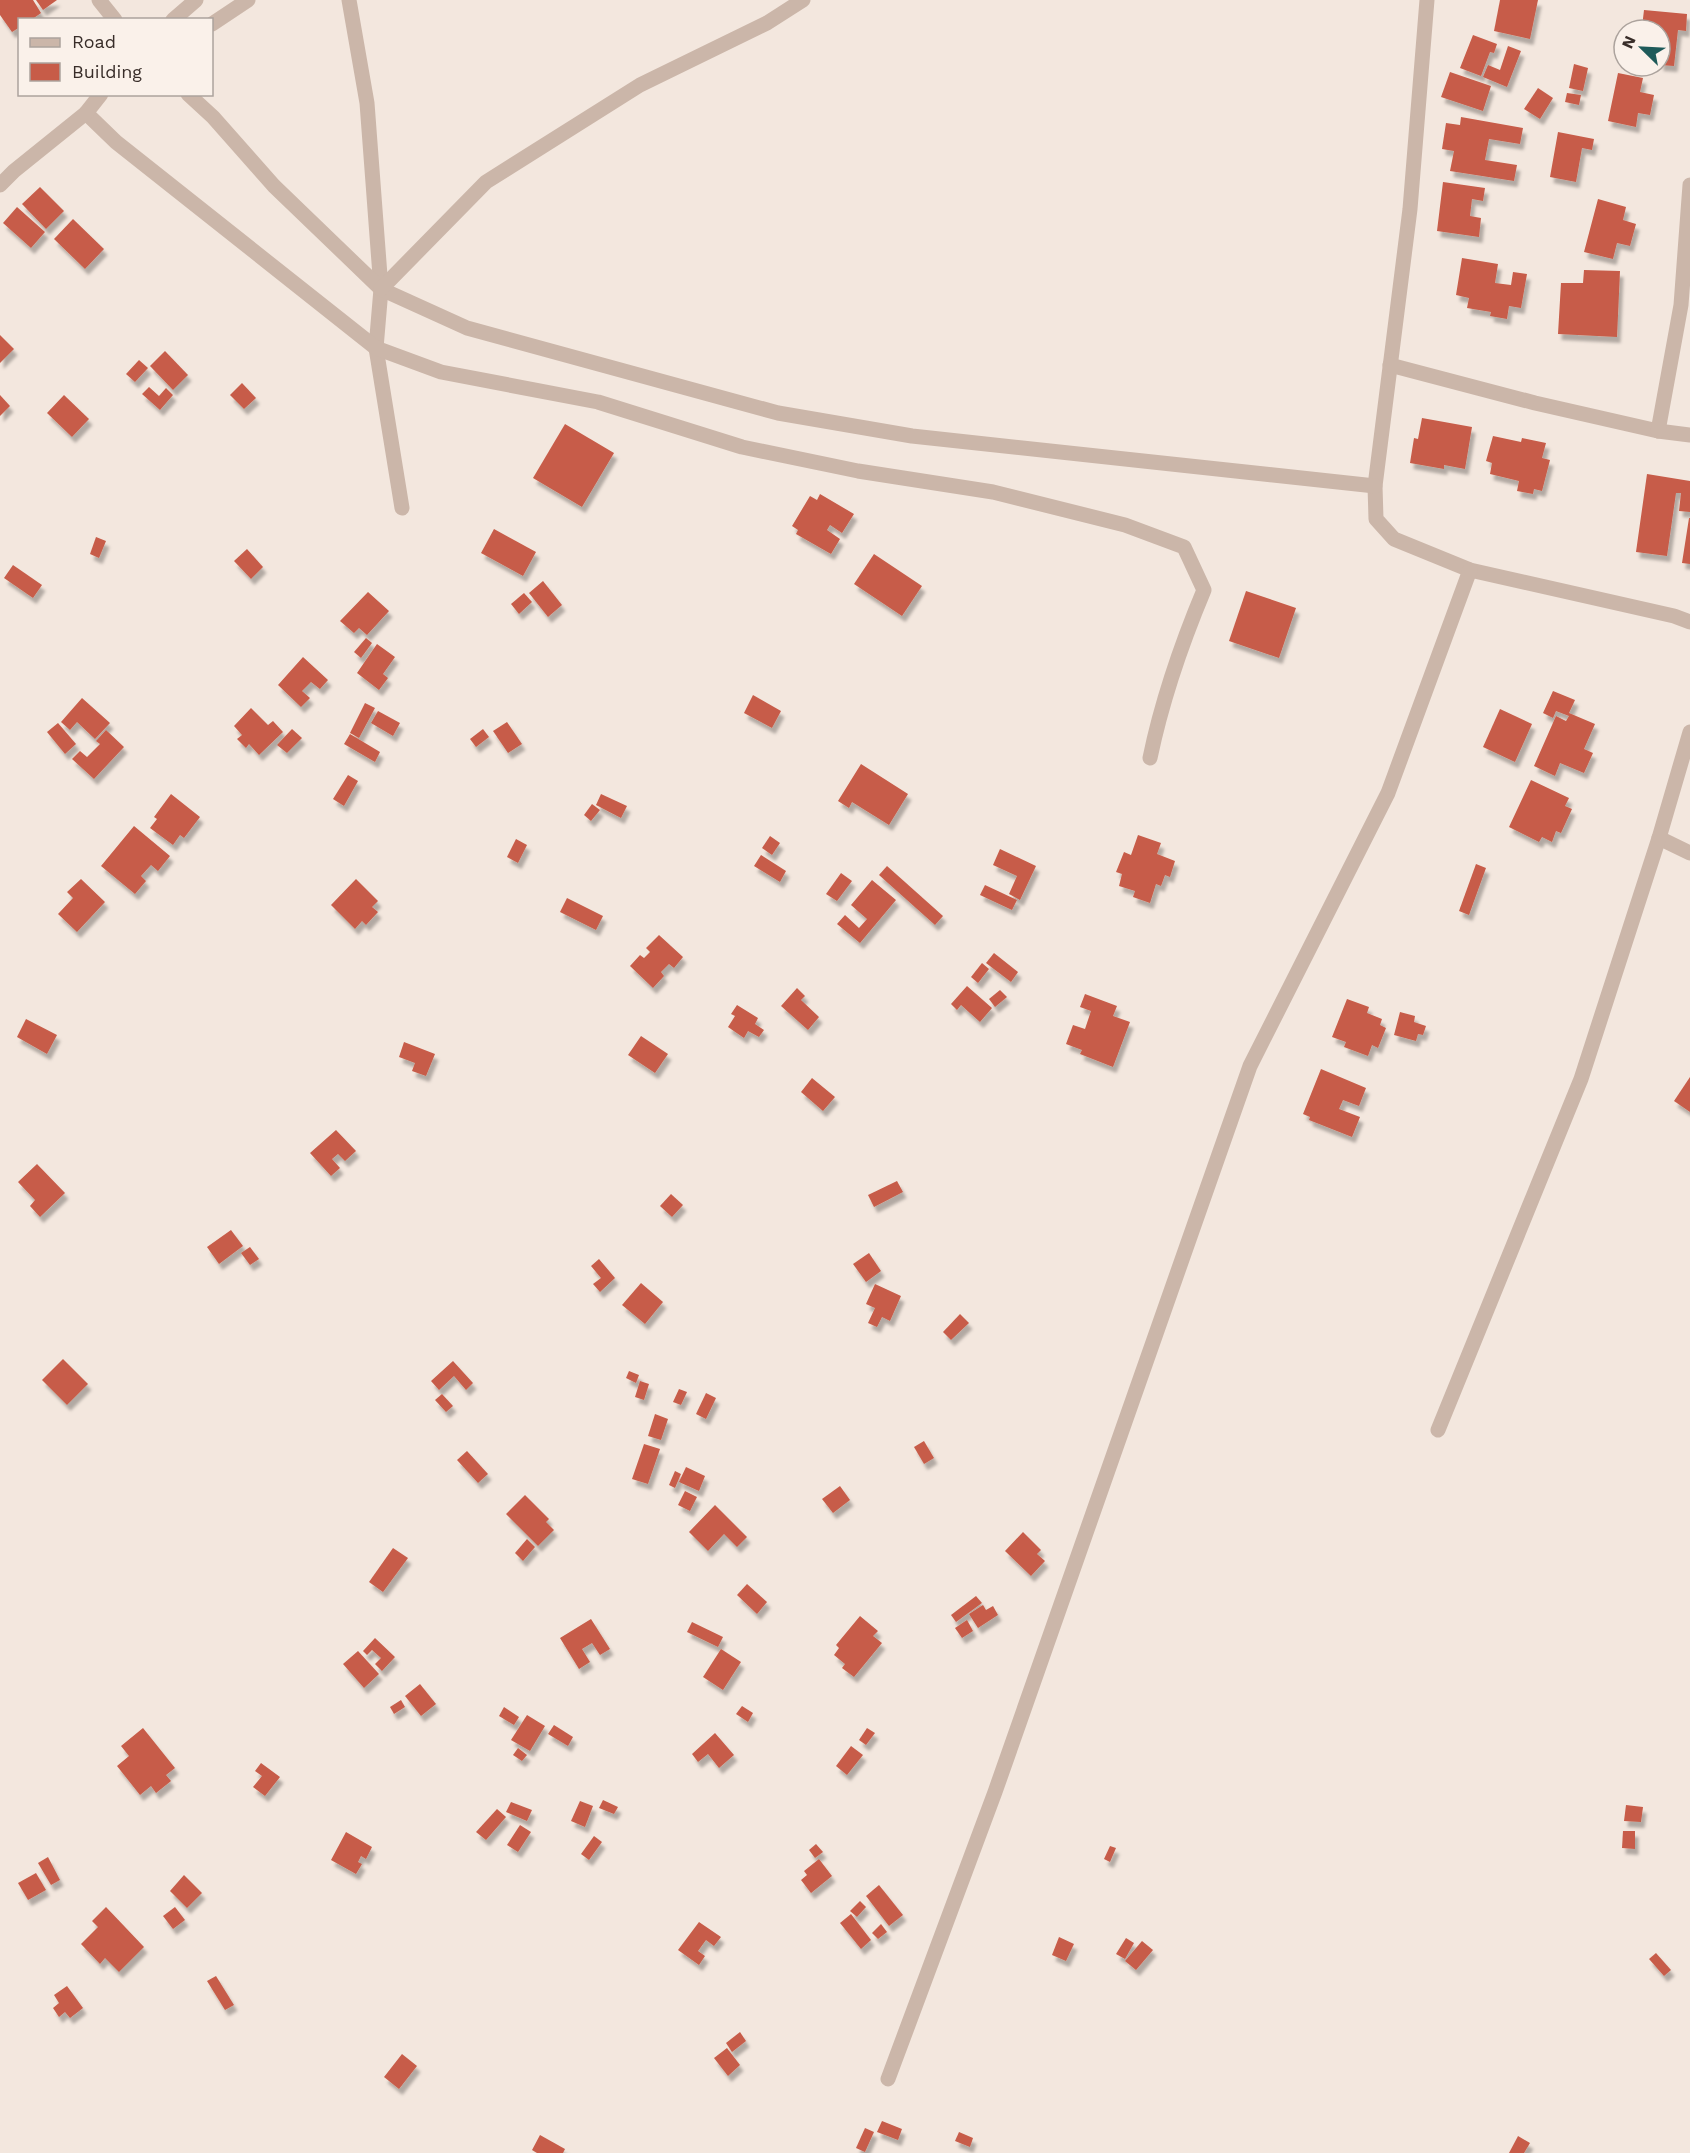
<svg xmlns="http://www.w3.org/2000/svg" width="1690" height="2153" font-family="'Work Sans',sans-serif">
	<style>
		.building { fill: #c75c48; filter: url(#shadow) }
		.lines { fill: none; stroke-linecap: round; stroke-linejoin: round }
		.street { stroke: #cbb6a9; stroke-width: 15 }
	</style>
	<defs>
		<filter id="shadow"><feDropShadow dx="3.5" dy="6" stdDeviation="1.5" flood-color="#0004"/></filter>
	</defs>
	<rect width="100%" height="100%" fill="#f3e7de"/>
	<!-- building -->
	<g class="building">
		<polygon points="0,0 33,0 41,13 31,20 20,20 20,27 12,32 0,15"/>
		<polygon points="36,0 57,0 43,10"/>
		<polygon points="1500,0 1538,0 1530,39 1494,31"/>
		<polygon points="1644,10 1687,14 1686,31 1678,30 1674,66 1660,65 1660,30 1648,30 1649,28 1642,27"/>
		<polygon points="1473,35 1497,44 1494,53 1490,52 1481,76 1460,68"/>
		<polygon points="1508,46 1521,51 1507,87 1483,77 1488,65 1500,70"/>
		<polygon points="1574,64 1588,68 1583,91 1569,88"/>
		<polygon points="1450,72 1491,86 1483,111 1441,97"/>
		<polygon points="1618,73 1643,78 1640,92 1654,95 1650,115 1638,113 1636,127 1608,121"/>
		<polygon points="1538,88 1553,98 1540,119 1524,109"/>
		<polygon points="1567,93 1581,95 1579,105 1565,102"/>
		<polygon points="1461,117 1523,128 1520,144 1489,139 1485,160 1517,165 1514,181 1450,171 1454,151 1442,149 1446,123 1460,125"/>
		<polygon points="1558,132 1594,139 1592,150 1582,148 1576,182 1550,177"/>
		<polygon points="1443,182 1485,188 1483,201 1472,199 1470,216 1481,218 1479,237 1437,231"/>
		<polygon points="40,187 64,211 46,229 22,204"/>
		<polygon points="1598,199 1626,207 1623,220 1636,224 1630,246 1617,243 1613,259 1584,252"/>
		<polygon points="17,207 45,232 31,248 3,223"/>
		<polygon points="73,219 104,249 85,269 54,239"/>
		<polygon points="1462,258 1498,264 1495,283 1511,285 1513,272 1527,274 1521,308 1509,306 1507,319 1490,316 1491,312 1467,308 1469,298 1456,295"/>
		<polygon points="1584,270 1620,271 1617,337 1558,334 1561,283 1583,283"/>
		<polygon points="0,335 14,349 0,363"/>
		<polygon points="165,351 188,375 173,390 150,366"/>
		<polygon points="139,360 148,368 135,382 126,374"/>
		<polygon points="242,383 256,398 244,409 230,395"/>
		<polygon points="149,387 159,396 166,388 173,395 160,410 142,394"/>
		<polygon points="0,395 10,406 0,416"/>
		<polygon points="64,395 89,419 72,437 47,413"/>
		<polygon points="1422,418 1472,427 1465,469 1444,465 1444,469 1410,463 1414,438 1418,439"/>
		<polygon points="565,424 614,453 582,507 533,478"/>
		<polygon points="1493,436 1521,442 1522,438 1546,443 1542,458 1550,460 1542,491 1534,489 1533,494 1517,491 1519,481 1490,474 1492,463 1486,461"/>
		<polygon points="1647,474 1690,481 1690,512 1679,511 1681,493 1676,493 1667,556 1636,552"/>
		<polygon points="820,494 854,514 842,533 830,525 827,530 840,539 831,554 796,534 798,530 792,526 810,496 817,500"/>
		<polygon points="1689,518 1690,518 1690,564 1682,563"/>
		<polygon points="494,529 536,552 523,576 481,553"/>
		<polygon points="96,537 106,541 99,558 90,554"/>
		<polygon points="247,549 263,567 251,579 234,561"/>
		<polygon points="874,554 922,586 902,616 854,584"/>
		<polygon points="13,565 42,585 33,598 4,578"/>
		<polygon points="543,581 562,605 548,617 529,593"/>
		<polygon points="1246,591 1296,608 1279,658 1229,641"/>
		<polygon points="368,592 389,611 367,635 359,628 354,633 340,621"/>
		<polygon points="524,593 532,602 519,614 511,604"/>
		<polygon points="366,638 372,643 361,658 354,652"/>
		<polygon points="377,644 395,657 383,674 388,678 379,690 357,673"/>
		<polygon points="303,657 328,680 320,689 311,682 302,691 310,698 301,707 278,685"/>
		<polygon points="1553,691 1575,700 1569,713 1595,724 1584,749 1593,753 1584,773 1560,763 1555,776 1534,766 1556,716 1566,721 1569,716 1556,711 1553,718 1543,713"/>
		<polygon points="753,695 781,711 772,728 744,713"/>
		<polygon points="82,698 110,723 95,739 77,722 70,730 61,722"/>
		<polygon points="365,703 375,708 359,738 350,733"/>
		<polygon points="251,708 268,725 273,721 283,732 259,755 249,744 246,748 237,739 242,735 234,726"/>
		<polygon points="1500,709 1532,724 1515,762 1483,747"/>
		<polygon points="378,711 400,723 393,736 371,723"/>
		<polygon points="507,722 522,744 508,753 493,731"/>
		<polygon points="58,723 76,744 65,754 47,732"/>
		<polygon points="292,729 302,738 287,753 277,745"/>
		<polygon points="483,729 489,737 476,747 470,739"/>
		<polygon points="106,730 124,747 94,779 72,759 80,751 87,757 100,744 96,741"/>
		<polygon points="350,734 380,752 375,762 344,744"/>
		<polygon points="861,764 908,794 889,825 852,802 849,808 838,801"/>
		<polygon points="348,775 358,781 344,806 333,799"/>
		<polygon points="1531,780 1569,798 1565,806 1572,809 1561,833 1556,831 1552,842 1542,837 1539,842 1509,827"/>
		<polygon points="171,794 200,817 184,838 180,835 173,845 150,828 157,819 154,817"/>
		<polygon points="601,794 627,806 621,818 596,805"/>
		<polygon points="592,804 600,810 591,821 584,815"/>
		<polygon points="134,826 170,856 158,871 151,865 141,876 146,881 135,894 101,866"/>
		<polygon points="1138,835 1161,843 1157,854 1175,861 1170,877 1165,875 1161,886 1156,884 1150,903 1133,897 1135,891 1119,886 1122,874 1116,872 1124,852 1131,855"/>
		<polygon points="770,836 780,843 772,855 762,848"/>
		<polygon points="516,839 527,845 518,863 507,857"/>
		<polygon points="1000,849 1036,866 1020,900 1009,894 1017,876 993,865"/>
		<polygon points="761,855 786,871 780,882 754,866"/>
		<polygon points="1476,864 1486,868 1469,915 1459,911"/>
		<polygon points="887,866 943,916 935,925 879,875"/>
		<polygon points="841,873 852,881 837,901 826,894"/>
		<polygon points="81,879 105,902 77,932 58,914 73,898 67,892"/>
		<polygon points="356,879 378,901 372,907 378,912 366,925 362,921 355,929 331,905"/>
		<polygon points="872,880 896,900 860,943 837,924 845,915 859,928 867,919 851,905"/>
		<polygon points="985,885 1017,900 1012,910 980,895"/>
		<polygon points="567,898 603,916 596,930 560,912"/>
		<polygon points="659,935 683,957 674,968 669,964 661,972 664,976 653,988 630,966 640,955 644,958 650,952 646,948"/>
		<polygon points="994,953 1018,972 1011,982 986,963"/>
		<polygon points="982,963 989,969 978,983 971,977"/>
		<polygon points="967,986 992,1008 980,1022 961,1005 957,1010 951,1004"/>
		<polygon points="797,988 805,996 801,1000 819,1017 808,1030 781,1006"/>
		<polygon points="1000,990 1007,997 995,1007 989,999"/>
		<polygon points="1085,994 1117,1006 1113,1016 1130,1022 1113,1067 1080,1054 1082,1050 1066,1044 1073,1025 1085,1029 1091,1011 1080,1007"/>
		<polygon points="1347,999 1369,1007 1367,1013 1382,1019 1380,1025 1386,1028 1378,1048 1372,1045 1368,1056 1344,1047 1346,1042 1332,1037"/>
		<polygon points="737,1005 758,1018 755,1024 764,1030 759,1037 748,1031 744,1038 728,1027 735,1016 731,1014"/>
		<polygon points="1400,1012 1415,1016 1414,1022 1426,1026 1423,1035 1418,1034 1416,1041 1394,1035"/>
		<polygon points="26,1019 57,1035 47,1054 17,1037"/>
		<polygon points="641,1036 668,1054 655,1073 628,1055"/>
		<polygon points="404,1042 435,1054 426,1076 412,1071 415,1063 399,1057"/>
		<polygon points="1321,1069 1366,1088 1359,1106 1343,1100 1339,1109 1360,1117 1352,1137 1309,1120 1310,1117 1303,1114"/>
		<polygon points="1690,1077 1690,1112 1674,1101"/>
		<polygon points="812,1078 835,1097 823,1111 801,1092"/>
		<polygon points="336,1130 356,1151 345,1161 338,1154 332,1159 340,1168 331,1176 310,1153"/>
		<polygon points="37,1164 65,1193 40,1217 30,1206 35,1200 18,1182"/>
		<polygon points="897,1181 903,1192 874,1207 868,1195"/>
		<polygon points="671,1194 683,1205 672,1217 660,1206"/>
		<polygon points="231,1230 243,1246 219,1264 207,1247"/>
		<polygon points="250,1247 259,1259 250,1265 241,1253"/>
		<polygon points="869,1253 881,1271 866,1282 853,1264"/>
		<polygon points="599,1259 615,1278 600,1292 593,1284 601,1278 591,1266"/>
		<polygon points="641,1283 663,1302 645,1324 622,1305"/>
		<polygon points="875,1284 901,1296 890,1321 882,1317 877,1327 868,1323 875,1308 866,1304"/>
		<polygon points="960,1314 969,1323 951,1340 943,1332"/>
		<polygon points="63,1359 88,1384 67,1405 42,1380"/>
		<polygon points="453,1361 473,1383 466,1390 454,1376 439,1390 431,1381"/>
		<polygon points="629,1371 639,1375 636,1383 626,1378"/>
		<polygon points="640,1381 649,1384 644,1400 635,1397"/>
		<polygon points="679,1389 687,1392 681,1405 673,1402"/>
		<polygon points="706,1393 716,1398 706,1419 696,1414"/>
		<polygon points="442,1394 453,1406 446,1412 435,1400"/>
		<polygon points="655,1414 668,1419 661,1440 648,1436"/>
		<polygon points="924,1441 934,1458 924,1464 914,1447"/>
		<polygon points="644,1444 660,1449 648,1484 632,1479"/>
		<polygon points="467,1451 488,1474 478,1483 457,1460"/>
		<polygon points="686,1467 705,1476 699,1491 679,1482"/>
		<polygon points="675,1471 681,1474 675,1488 669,1485"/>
		<polygon points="840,1486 850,1500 833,1513 822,1499"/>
		<polygon points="685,1491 697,1497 690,1511 678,1505"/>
		<polygon points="525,1495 549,1519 546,1522 554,1530 538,1546 506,1514"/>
		<polygon points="715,1505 747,1537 737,1547 724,1534 708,1551 689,1532"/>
		<polygon points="1023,1532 1041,1550 1037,1554 1045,1561 1031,1576 1005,1551"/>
		<polygon points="527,1539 535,1547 523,1561 515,1553"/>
		<polygon points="393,1548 408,1558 383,1592 369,1582"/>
		<polygon points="747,1584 767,1602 757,1614 737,1595"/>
		<polygon points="976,1596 982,1603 956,1622 951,1615"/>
		<polygon points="983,1605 986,1610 993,1606 998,1615 978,1628 969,1614"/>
		<polygon points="860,1616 878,1631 873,1636 882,1643 854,1677 842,1668 845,1664 834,1655 839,1648 836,1645"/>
		<polygon points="591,1619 610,1649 600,1655 592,1643 582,1649 590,1662 579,1669 560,1638"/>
		<polygon points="967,1620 973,1631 962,1638 955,1628"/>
		<polygon points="692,1622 723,1637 718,1647 687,1632"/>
		<polygon points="375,1638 395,1657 382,1671 375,1664 381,1658 372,1650 367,1655 363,1651"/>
		<polygon points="721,1649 741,1662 723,1690 703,1677"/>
		<polygon points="358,1651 379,1674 364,1688 343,1664"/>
		<polygon points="420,1684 436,1704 421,1716 405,1696"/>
		<polygon points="401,1700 405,1707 394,1714 390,1707"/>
		<polygon points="742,1706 753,1713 748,1722 736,1714"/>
		<polygon points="504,1707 519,1717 514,1725 499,1716"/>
		<polygon points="527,1715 545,1726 530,1751 511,1740"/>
		<polygon points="554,1725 573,1737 568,1746 548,1734"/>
		<polygon points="143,1728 175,1768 166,1775 171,1781 156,1793 151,1786 140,1795 117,1766 129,1756 121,1746"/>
		<polygon points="867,1728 875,1733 866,1745 859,1740"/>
		<polygon points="715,1733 734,1755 719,1768 708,1754 698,1762 692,1754"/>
		<polygon points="851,1746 863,1755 847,1775 836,1766"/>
		<polygon points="518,1748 527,1755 522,1761 513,1755"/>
		<polygon points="261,1763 280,1777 265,1796 253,1787 262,1776 255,1771"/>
		<polygon points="603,1800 618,1807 614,1814 599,1808"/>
		<polygon points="580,1801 593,1806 585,1827 571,1821"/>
		<polygon points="511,1802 532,1810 527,1821 506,1812"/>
		<polygon points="1626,1805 1643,1807 1641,1822 1624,1821"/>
		<polygon points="497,1809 506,1817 486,1840 476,1832"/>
		<polygon points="520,1825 531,1832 518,1852 507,1845"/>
		<polygon points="1623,1831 1635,1831 1635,1849 1622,1848"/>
		<polygon points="346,1832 372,1847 366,1859 361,1856 358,1862 362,1864 356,1874 331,1860"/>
		<polygon points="594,1836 602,1842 589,1860 581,1854"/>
		<polygon points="816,1844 823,1852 815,1858 809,1850"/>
		<polygon points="1110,1846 1116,1848 1110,1862 1104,1859"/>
		<polygon points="48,1857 60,1880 51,1885 38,1863"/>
		<polygon points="819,1859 832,1876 811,1893 801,1880 807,1875 804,1871"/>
		<polygon points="36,1873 46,1890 28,1900 18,1883"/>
		<polygon points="184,1875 202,1893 187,1908 170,1891"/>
		<polygon points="879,1885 903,1915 889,1926 866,1896"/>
		<polygon points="860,1901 866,1907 857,1917 850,1911"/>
		<polygon points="106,1907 144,1947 119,1972 105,1958 100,1964 81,1944 98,1927 92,1921"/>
		<polygon points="175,1907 185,1920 173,1929 163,1916"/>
		<polygon points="851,1914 871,1940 861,1949 840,1923"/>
		<polygon points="699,1922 721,1937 714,1946 706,1940 698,1951 705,1956 699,1965 678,1950"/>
		<polygon points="881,1924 887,1932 878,1939 872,1933"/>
		<polygon points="1059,1937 1074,1944 1066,1961 1052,1955"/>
		<polygon points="1126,1938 1134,1943 1125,1959 1116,1954"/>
		<polygon points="1142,1941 1153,1950 1136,1970 1125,1961"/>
		<polygon points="1656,1953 1671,1970 1664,1976 1649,1959"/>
		<polygon points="216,1976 234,2005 225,2010 207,1981"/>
		<polygon points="67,1986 83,2008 70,2018 65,2012 59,2017 53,2008 59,2003 54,1995"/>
		<polygon points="740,2032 746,2041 732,2052 726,2043"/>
		<polygon points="727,2048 740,2065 728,2076 714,2058"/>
		<polygon points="402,2054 417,2066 399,2089 384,2077"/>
		<polygon points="882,2121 902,2129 898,2140 877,2132"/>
		<polygon points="865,2128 874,2132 865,2152 856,2148"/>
		<polygon points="959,2132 973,2138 970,2147 955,2141"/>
		<polygon points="540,2135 565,2149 563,2153 537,2153 532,2150"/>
		<polygon points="1518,2136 1530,2143 1524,2153 1509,2153"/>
	</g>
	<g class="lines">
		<!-- street -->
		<g class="street">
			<polyline points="99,0 115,20"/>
			<polyline points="349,0 367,103 381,289 376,348 402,508"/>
			<polyline points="1427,0 1410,209 1375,486 1376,519 1394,539 1470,570 1674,616 1690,622"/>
			<polyline points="173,20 196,0"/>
			<polyline points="212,24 248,0"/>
			<polyline points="188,94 213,117 274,186 381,289 467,328 778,413 912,436 1375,486"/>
			<path d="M86,113L116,142L376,348L441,372L598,402L742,447L858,471L993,492L1125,525L1184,547L1204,590C1181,645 1162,700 1150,758"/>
			<polyline points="0,185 14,171 86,113 101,94"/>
			<polyline points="381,289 486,182 640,85 767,23 803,0"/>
			<polyline points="1390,365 1535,403 1658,431 1690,435"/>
			<polyline points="1658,431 1681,305 1690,185"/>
			<polyline points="1659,838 1690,853"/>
			<polyline points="1438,1430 1581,1079 1659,838 1690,732"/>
			<polyline points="888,2079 995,1792 1250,1066 1388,793 1470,570"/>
		</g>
	</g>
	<!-- legend -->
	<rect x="18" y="18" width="195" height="78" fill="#faf1ea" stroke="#aca39d" stroke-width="1.5"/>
	<rect x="30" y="38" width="30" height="9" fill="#cbb6a9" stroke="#aca39d" stroke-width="1.5"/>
	<text x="72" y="48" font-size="18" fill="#382d29">Road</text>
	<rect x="30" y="63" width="30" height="18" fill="#c75c48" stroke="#aca39d" stroke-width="1.5"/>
	<text x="72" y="78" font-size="18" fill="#382d29">Building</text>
	<!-- north arrow -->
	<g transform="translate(1642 48) rotate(294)"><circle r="28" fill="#faf1ea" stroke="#aca39d" stroke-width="1.5"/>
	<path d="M0-4.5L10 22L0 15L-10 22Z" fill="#1e5a59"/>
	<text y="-9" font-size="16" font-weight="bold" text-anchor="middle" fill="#382d29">N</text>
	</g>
</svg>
